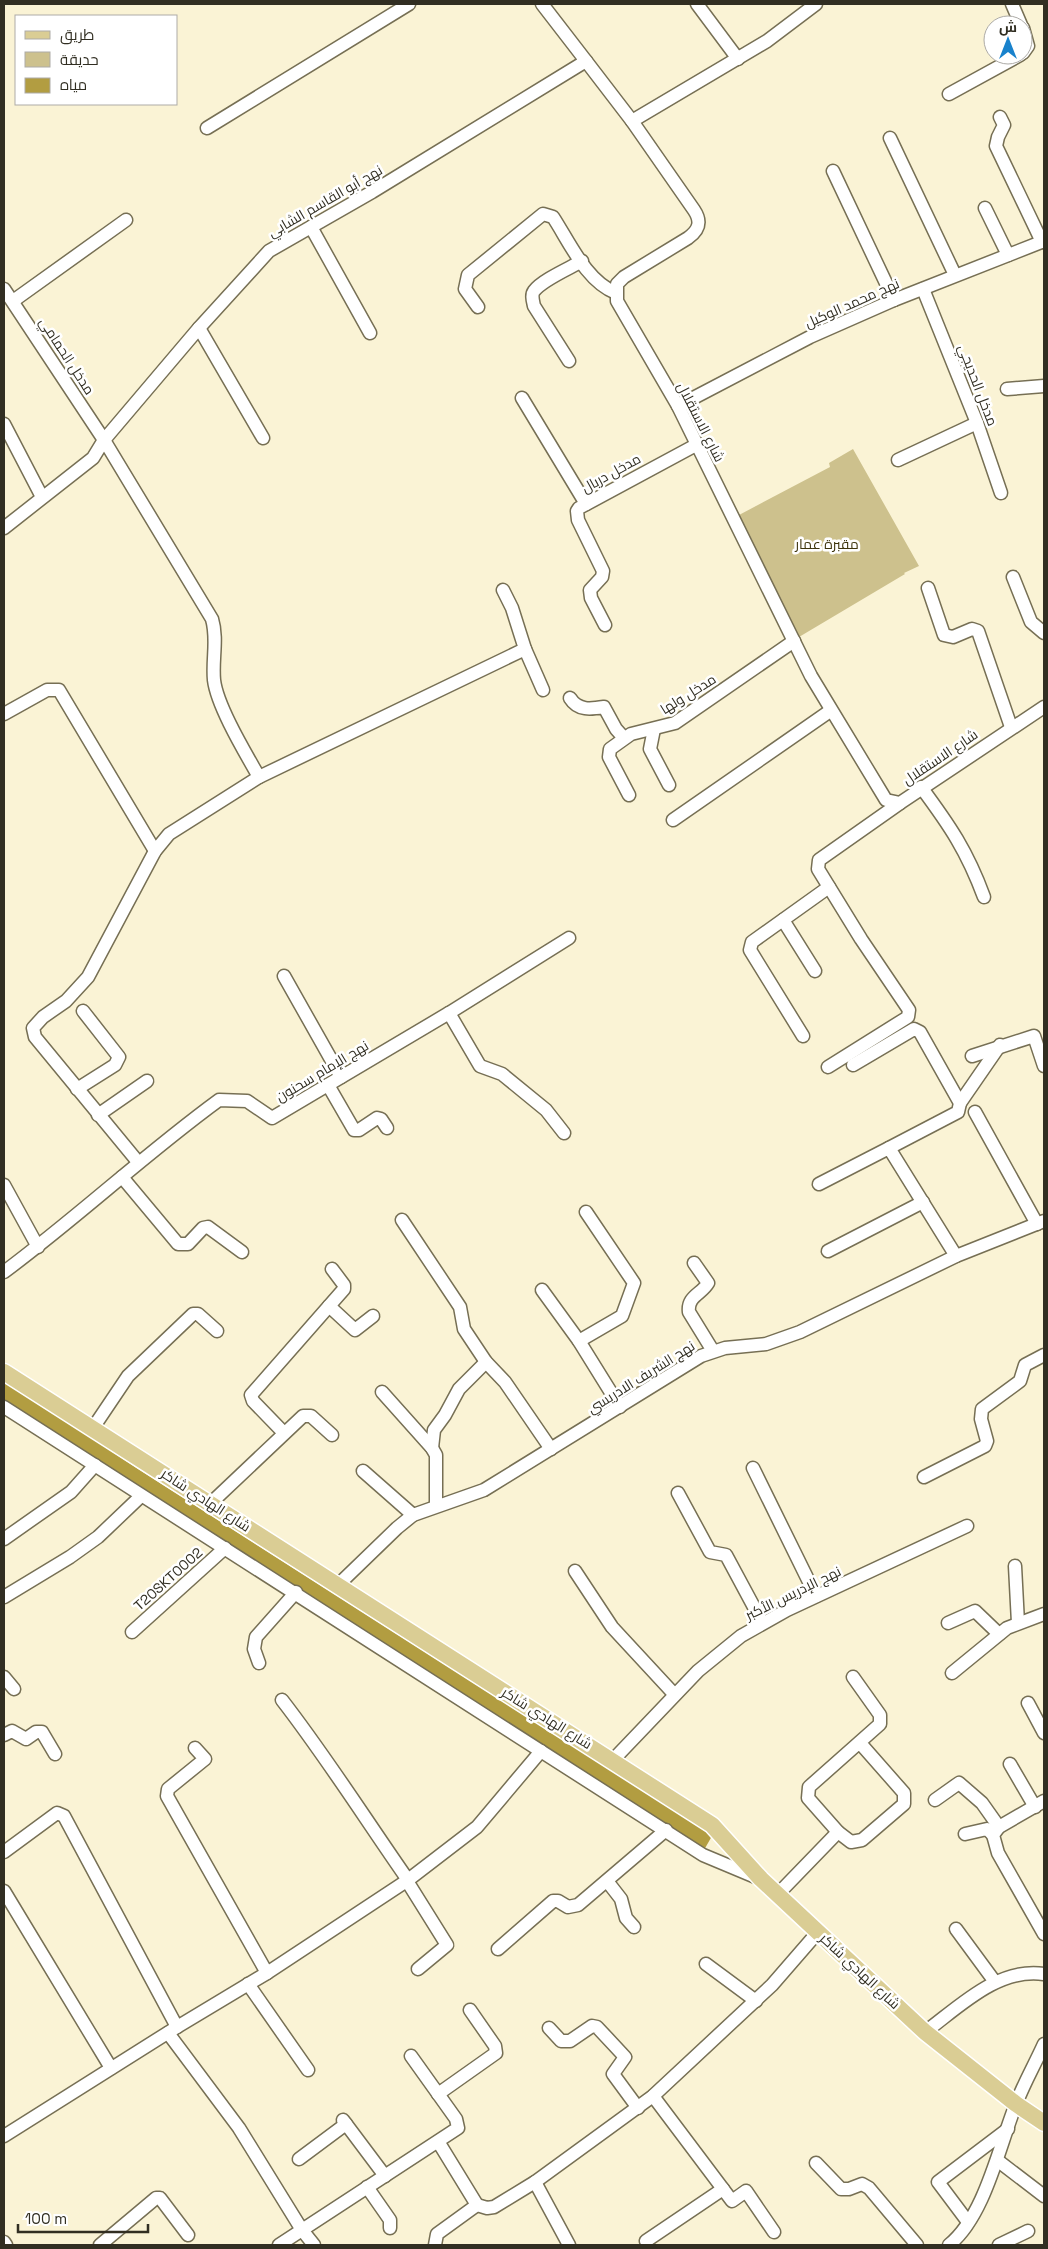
<svg xmlns="http://www.w3.org/2000/svg" width="1048" height="2249" font-family="'Space Grotesk',Cairo,sans-serif">
	<style>
		.green { fill: #cdc18d }
		.water { fill: #b29d41 }
		.lines { fill: none; stroke-linecap: round; stroke-linejoin: round }
		.minor-casing { stroke: #766f54; stroke-width: 15 }
		.major-casing { stroke: #fff; stroke-width: 19 }
		.minor { stroke: #fff; stroke-width: 12 }
		.major { stroke: #dacd94; stroke-width: 16 }
		.labels { text-anchor: middle; dominant-baseline: central; stroke-width: 5; stroke-linejoin: round; paint-order: stroke }
		.street-label { font-size: 14px; fill: #312e22; stroke: #fff }
		.park-label { font-size: 14px; fill: #3d340c; stroke: #fff }
	</style>
	<rect width="100%" height="100%" fill="#faf3d5"/>
	<!-- green -->
	<polygon class="green" points="853,449 919,566 904,573 905,574 799,637 752,546 739,515 830,467 829,463"/>
	<!-- water -->
	<polygon class="water" points="4,1380 138,1469 690,1821 712,1836 704,1850 4,1400"/>
	<g class="lines">
		<!-- minor casing -->
		<g class="minor-casing">
			<g id="minor">
				<polyline points="697,4 738,59"/>
				<path d="M816,4L767,41L632,121L694,210C702,222 699,230 688,238L624,277L617,284V301L678,406L811,676L886,800L900,803L1044,707"/>
				<polyline points="1012,4 1021,25"/>
				<polyline points="1023,28 1028,46 1023,53"/>
				<polyline points="586,61 632,121"/>
				<polyline points="949,94 1020,55"/>
				<polyline points="1000,117 1004,125 998,137 996,146 1042,242"/>
				<polyline points="207,128 409,4"/>
				<polyline points="890,138 955,275"/>
				<polyline points="833,171 894,300"/>
				<polyline points="985,208 1008,255"/>
				<polyline points="311,227 370,333"/>
				<path d="M4,289L104,440L212,619C218,639 212,659 214,680C217,706 246,754 259,777"/>
				<polyline points="923,289 977,423 1001,493"/>
				<polyline points="13,301 126,220"/>
				<path d="M478,307L465,289L468,275L543,214L553,217C570,243 586,281 616,293"/>
				<polyline points="199,328 263,438"/>
				<path d="M569,361L534,306C533,301 531,295 534,291C542,280 570,268 582,261"/>
				<polyline points="1007,389 1044,386"/>
				<polyline points="522,398 586,504"/>
				<polyline points="678,406 810,337 894,300 1044,241"/>
				<polyline points="4,424 42,497"/>
				<polyline points="898,460 977,423"/>
				<polyline points="4,528 93,458 104,440 199,328 269,251 372,192 586,61 542,4"/>
				<polyline points="1013,577 1031,622 1044,633"/>
				<polyline points="928,588 944,635 953,637 972,629 978,631 1011,727"/>
				<polyline points="605,625 591,598 590,590 602,577 603,571 578,520 577,511 579,508 696,445"/>
				<polyline points="525,649 543,690"/>
				<path d="M570,698C578,711 591,709 604,707L616,729L624,738"/>
				<polyline points="4,714 47,690 59,690 155,851"/>
				<polyline points="654,729 650,749 669,785"/>
				<path d="M921,787C950,826 967,851 984,897"/>
				<polyline points="629,795 609,757 610,749 631,734 675,723 794,641"/>
				<polyline points="673,820 830,711"/>
				<polyline points="783,920 815,971"/>
				<polyline points="284,976 341,1077"/>
				<polyline points="449,1013 480,1066 502,1074 546,1110 564,1133"/>
				<polyline points="803,1036 750,950 752,942 829,887"/>
				<polyline points="972,1056 1034,1036 1044,1066"/>
				<polyline points="853,1065 914,1029 920,1032 960,1103 958,1112 889,1148"/>
				<polyline points="828,1067 908,1017 909,1010 861,939 818,869 819,860 900,803"/>
				<polyline points="328,1085 354,1130 359,1130 377,1118 381,1119 387,1128"/>
				<polyline points="77,1089 115,1065 119,1057 83,1011"/>
				<polyline points="960,1103 1000,1045"/>
				<polyline points="975,1112 1037,1224"/>
				<polyline points="98,1115 147,1081"/>
				<polyline points="138,1162 35,1037 33,1028 43,1017 66,1001 88,977 155,851 169,834 259,777 525,649 512,608 503,590"/>
				<polyline points="122,1177 178,1244 188,1244 203,1228 208,1227 242,1252"/>
				<polyline points="819,1184 889,1148 956,1256"/>
				<polyline points="4,1185 38,1247"/>
				<polyline points="402,1220 460,1307 464,1329 486,1362 505,1382 551,1449"/>
				<polyline points="828,1251 923,1202"/>
				<path d="M694,1263L708,1283C702,1294 687,1296 689,1312L713,1351"/>
				<path d="M4,1272C78,1217 145,1154 219,1100L247,1101L272,1118L449,1013L569,938"/>
				<polyline points="542,1290 579,1341 620,1407"/>
				<polyline points="329,1306 355,1330 373,1316"/>
				<polyline points="579,1341 622,1316 634,1283 586,1212"/>
				<polyline points="382,1392 432,1448 436,1455 436,1506"/>
				<polyline points="4,1407 703,1855 758,1878"/>
				<polyline points="93,1428 128,1376 193,1314 198,1314 217,1331"/>
				<polyline points="284,1433 253,1401 251,1395 344,1289 344,1285 332,1269"/>
				<polyline points="432,1448 434,1430 445,1415 459,1389 486,1362"/>
				<polyline points="753,1468 816,1596"/>
				<polyline points="363,1471 413,1515"/>
				<polyline points="924,1477 985,1446 987,1441 981,1419 982,1409 1020,1381 1025,1365 1044,1355"/>
				<polyline points="678,1493 710,1552 726,1555 762,1622"/>
				<polyline points="211,1503 303,1416 311,1416 332,1435"/>
				<polyline points="4,1539 71,1492 95,1465"/>
				<polyline points="1015,1566 1018,1623"/>
				<polyline points="575,1571 612,1627 674,1694"/>
				<polyline points="337,1586 397,1528 413,1515 484,1490 701,1356 725,1348 766,1344 800,1332 956,1256 1044,1221"/>
				<polyline points="4,1597 70,1557 98,1537 141,1496"/>
				<polyline points="948,1623 975,1611 999,1634"/>
				<polyline points="132,1632 225,1548"/>
				<polyline points="259,1663 254,1649 256,1637 296,1592"/>
				<polyline points="952,1673 1007,1628 1044,1614"/>
				<polyline points="4,1677 14,1689"/>
				<polyline points="853,1677 880,1715 880,1724 809,1787 808,1798 838,1832 851,1842 862,1840 904,1804 904,1793 860,1743"/>
				<path d="M282,1700C327,1758 366,1820 408,1880"/>
				<polyline points="1028,1703 1044,1733"/>
				<polyline points="4,1735 12,1731 26,1739 36,1732 42,1732 55,1754"/>
				<polyline points="195,1748 205,1759 168,1789 167,1796 267,1973"/>
				<polyline points="613,1760 698,1671 741,1636 787,1610 967,1526"/>
				<polyline points="1010,1764 1035,1807"/>
				<polyline points="935,1800 959,1783 982,1803 999,1827"/>
				<polyline points="1044,1801 999,1827 993,1835 998,1853 1044,1934"/>
				<polyline points="965,1834 987,1829 993,1835"/>
				<polyline points="4,1852 57,1813 64,1816 177,2027"/>
				<polyline points="407,1881 447,1945 418,1969"/>
				<polyline points="607,1881 621,1899 626,1918 634,1927"/>
				<polyline points="4,1891 111,2068"/>
				<polyline points="778,1894 838,1832"/>
				<polyline points="956,1929 995,1982"/>
				<polyline points="498,1949 553,1901 558,1901 568,1907 578,1905 666,1830"/>
				<polyline points="706,1964 756,2001"/>
				<polyline points="248,1984 308,2070"/>
				<polyline points="549,2028 561,2041 570,2041 592,2026 597,2027 625,2057 613,2074 638,2108"/>
				<path d="M925,2032C959,2007 998,1967 1044,1974"/>
				<polyline points="168,2033 239,2128 302,2230 314,2245"/>
				<polyline points="438,2094 496,2053 495,2046 470,2010"/>
				<polyline points="653,2096 732,2201 746,2191 774,2232"/>
				<polyline points="343,2120 385,2176"/>
				<polyline points="4,2136 177,2027 267,1973 408,1880 477,1827 541,1751"/>
				<polyline points="439,2143 477,2205 487,2208 494,2207 535,2182 653,2096 772,1985 818,1932"/>
				<polyline points="299,2159 346,2124"/>
				<polyline points="997,2160 1044,2196"/>
				<polyline points="816,2163 841,2189 849,2189 862,2184 869,2188 917,2245"/>
				<polyline points="535,2182 569,2245"/>
				<polyline points="367,2187 390,2220 390,2228"/>
				<polyline points="968,2222 938,2182 1008,2129"/>
				<polyline points="646,2241 723,2189"/>
				<polyline points="4,2242 6,2245"/>
				<polyline points="100,2245 156,2198 160,2198 188,2235"/>
				<polyline points="279,2245 458,2128 456,2119 411,2056"/>
				<polyline points="435,2245 437,2234 477,2205"/>
				<path d="M949,2245C985,2216 999,2146 1016,2104C1024,2083 1035,2064 1044,2044"/>
				<polyline points="999,2245 1028,2231"/>
			</g>
		</g>
		<!-- major casing -->
		<g class="major-casing">
			<polyline id="major" points="4,1372 712,1825 761,1879 925,2032 1016,2104 1044,2123"/>
		</g>
		<!-- minor -->
		<use href="#minor" class="minor"/>
		<!-- major -->
		<use href="#major" class="major"/>
	</g>
	<g class="labels">
		<!-- street labels -->
		<g class="street-label">
			<text transform="translate(325 201) rotate(-30)">نهج أبو القاسم الشابي</text>
			<text transform="translate(852 303) rotate(-24)">نهج محمد الوكيل</text>
			<text transform="translate(67 356) rotate(57)">مدخل الحمامي</text>
			<text transform="translate(978 385) rotate(69)">مدخل الحديجي</text>
			<text transform="translate(701 422) rotate(63)">شارع الاستقلال</text>
			<text transform="translate(611 473) rotate(-29)">مدخل دربال</text>
			<text transform="translate(688 694) rotate(-32)">مدخل ولها</text>
			<text transform="translate(940 757) rotate(-34)">شارع الاستقلال</text>
			<text transform="translate(322 1071) rotate(-31)">نهج الإمام سحنون</text>
			<text transform="translate(641 1377) rotate(-32)">نهج الشريف الادريسي</text>
			<text transform="translate(206 1500) rotate(33)">شارع الهادي شاكر</text>
			<text transform="translate(168 1579) rotate(-42)">T20SKT0002</text>
			<text transform="translate(793 1593) rotate(-26)">نهج الإدريس الأكبر</text>
			<text transform="translate(547 1718) rotate(32)">شارع الهادي شاكر</text>
			<text transform="translate(860 1971) rotate(43)">شارع الهادي شاكر</text>
		</g>
		<!-- park labels -->
		<g class="park-label">
			<text x="827" y="544">مقبرة عمار</text>
		</g>
	</g>
	<!-- border -->
	<rect width="1048" height="2249" fill="none" stroke="#312e22" stroke-width="10"/>
	<!-- legend -->
	<rect x="15" y="15" width="162" height="90" fill="#ffffff" stroke="#adaba7"/>
	<rect x="25" y="31" width="25" height="8" fill="#dacd94" stroke="#adaba7"/>
	<text x="60" y="40" font-size="15" fill="#312e22">طريق</text>
	<rect x="25" y="52" width="25" height="15" fill="#cdc18d" stroke="#adaba7"/>
	<text x="60" y="65" font-size="15" fill="#312e22">حديقة</text>
	<rect x="25" y="78" width="25" height="15" fill="#b29d41" stroke="#adaba7"/>
	<text x="60" y="90" font-size="15" fill="#312e22">مياه</text>
	<!-- north arrow -->
	<g transform="translate(1008 40)"><circle r="24" fill="#ffffff" stroke="#adaba7"/>
	<path d="M0-4L9 19L0 12L-9 19Z" fill="#1982cc"/>
	<text y="-8" font-size="14" font-weight="bold" text-anchor="middle" fill="#312e22">ش</text>
	</g>
	<!-- scale -->
	<path d="M18 2224v8h130v-8" fill="none" stroke="#312e22" stroke-width="2.5"/>
	<text x="25" y="2224" font-size="15" fill="#312e22" stroke="#ffffff" stroke-width="4" paint-order="stroke">100 m</text>
</svg>
